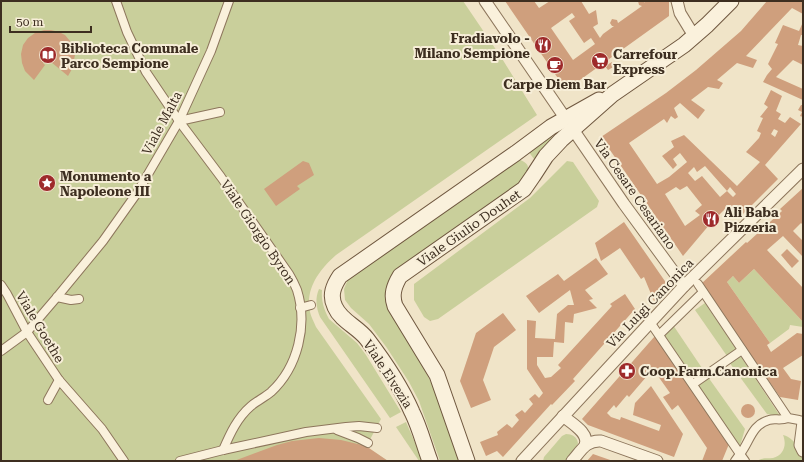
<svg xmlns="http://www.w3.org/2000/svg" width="804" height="462" font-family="'Roboto Serif',serif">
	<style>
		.green { fill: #c9cf9b }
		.building { fill: #cf9f7d; fill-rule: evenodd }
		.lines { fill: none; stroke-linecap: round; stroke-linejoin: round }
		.pedestrian-casing { stroke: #8d765c; stroke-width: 10 }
		.minor-casing { stroke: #8d765c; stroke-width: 13 }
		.secondary-casing { stroke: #6f573f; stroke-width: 17 }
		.pedestrian { stroke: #faf1dc; stroke-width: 8 }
		.minor { stroke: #faf1dc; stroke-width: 11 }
		.secondary { stroke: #faf1dc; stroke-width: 15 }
		.labels { text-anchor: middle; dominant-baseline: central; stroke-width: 4; stroke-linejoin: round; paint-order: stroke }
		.poi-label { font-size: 13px; font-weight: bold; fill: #3d2e20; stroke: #f7eed8; text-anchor: start }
		.street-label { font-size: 13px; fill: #3d2e20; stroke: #f7eed8 }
	</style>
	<rect width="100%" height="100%" fill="#f0e4c8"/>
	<!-- green -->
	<g class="green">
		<path d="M1,1H463L501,57L537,115L336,255C319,270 305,289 310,312C311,317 314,322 316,327L381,419L366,447L388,461H1Z"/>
		<polygon points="553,136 534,159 528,151"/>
		<path d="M520,160C538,166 522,181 514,187L398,270L390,279L387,290L395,319L423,367L436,392L460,461H440L419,401L409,382L387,348L369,324L351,308L345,300L344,289L348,279L513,163Z"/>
		<polygon points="567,161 573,162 599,201 597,207 438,319 430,321 424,317 414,300 414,284 530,198"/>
		<polygon points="754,269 803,322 803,327 790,325 789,329 770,343 727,282 733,276 739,283"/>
		<path d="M319,289L322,290C321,300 324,310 329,319L357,343L366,355L401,412L390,418L320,317C316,307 315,298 319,289Z"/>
		<polygon points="705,303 736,349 727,356 695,310"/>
		<polygon points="673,325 704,371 694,378 663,333"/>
		<polygon points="740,355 780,416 767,414 729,362"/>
		<polygon points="708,377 745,429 740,446 697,384"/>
		<polygon points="406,422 423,461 419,461 396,427"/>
		<path d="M566,434C572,434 577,437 578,443L576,449L566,461H543L544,457L562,436Z"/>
		<path d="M783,435C793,437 803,451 803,461H757C763,457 767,459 773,458C784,455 787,445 783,435Z"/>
	</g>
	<!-- building -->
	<g class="building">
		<path d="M505,1H534L539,8L550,1H581L589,14L596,10L598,24L593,27L600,38L603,34L614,26H612L610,23L612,19L617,20L618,23L642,6L639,5L638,1H644L645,3V1H669V16L566,90ZM572,13L575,17L569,21L584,43L591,38L595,44L573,60L551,28Z"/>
		<path d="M767,1H803V14L792,8L746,56L757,60L753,68L737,63L717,80L723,83L719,89L708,87L691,100L705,110L698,119L680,103L674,108L678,117L675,119L671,116L667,123L664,119L629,143L657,184L669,177L687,162L680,153L673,159L677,165L673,169L662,156L674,147L671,141L684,135L737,186L760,162L746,152L759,138L761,133L757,131L763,118L760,117L768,107L764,104L771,90L782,96L776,111L781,114L778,119L785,123L790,117L801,124L765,165L778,179L740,217L729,205L710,224L683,256L601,137L666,93L696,70L741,31ZM774,129L778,131L775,137L771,134ZM705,166L727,191L730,187L736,194L733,197L727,191L720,197L702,176L695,181L688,173L694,167L697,172ZM687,186L702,205L695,211L700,215L685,226L665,194L676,187L680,190Z"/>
		<polygon points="803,22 803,35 801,35 798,45 803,46 803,65 793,60 776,77 803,89 803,100 763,82 767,75 772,69 768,64 778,44 775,43 783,25 799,31"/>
		<polygon points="44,30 51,30 59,32 65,35 70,41 75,55 72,69 68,76 51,62 51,59 47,56 44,57 43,59 43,63 45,65 34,80 25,71 22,63 21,54 23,45 28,38 35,33"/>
		<polygon points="612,62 615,66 608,70 605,66"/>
		<polygon points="801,105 803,105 803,117 800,116 802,112 798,110"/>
		<polygon points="303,161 309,163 314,175 297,186 300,189 276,206 264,189"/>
		<polygon points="803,188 803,225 801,223 793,231 803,241 803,257 783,236 767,250 803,288 803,322 754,269 739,283 733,276 727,282 770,343 767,345 771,352 797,333 803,334 803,355 783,368 791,379 801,381 798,400 780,397 701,284 746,242 747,243 782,211 780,209"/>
		<polygon points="624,222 669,287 654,301 644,277 641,279 620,248 601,261 595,243"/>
		<polygon points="787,249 799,261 792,268 781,255"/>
		<polygon points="596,258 608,274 585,290 593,299 589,300 597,308 574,314 573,323 565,322 564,343 554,342 553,357 537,357 537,365 545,378 551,377 561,368 558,365 612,306 610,304 625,294 635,309 573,379 575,381 552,405 551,404 503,457 497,451 486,456 480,442 498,435 497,432 507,424 512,428 519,420 515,415 522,410 525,413 533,404 529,399 535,394 539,398 543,393 527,369 527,320 536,321 535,338 555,339 557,314 568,305 574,305 570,290 539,313 526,296 558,274 564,281"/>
		<polygon points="503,313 516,330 494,347 483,380 491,400 471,408 460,381 476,333"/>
		<polygon points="655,336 729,444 722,461 702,461 707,448 678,405 672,410 663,397 670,393 653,369 629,397 627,395 616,408 614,405 607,413 611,417 620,420 621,417 659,431 661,425 633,415 635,403 651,386 683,434 674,457 588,425 582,419"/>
		<circle cx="748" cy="411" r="7"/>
		<polygon points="319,438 341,440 366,446 388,461 234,461 277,445 292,441"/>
		<polygon points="593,454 613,461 587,461"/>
	</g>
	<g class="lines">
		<!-- pedestrian casing -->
		<g class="pedestrian-casing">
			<g id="pedestrian">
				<path d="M116,1L127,32L146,72L179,121L221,177L289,274C292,279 295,285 297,290C308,325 298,367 271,392C265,397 257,401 251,406C237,418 230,434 223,450"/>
				<polyline points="179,121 220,112"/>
				<polyline points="698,284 788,418 799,420"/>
				<polyline points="1,285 7,294 27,332 59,380 102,429 124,461"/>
				<polyline points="57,297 71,300 79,299"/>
				<polyline points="300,308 311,305"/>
				<path d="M650,322L740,454C750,442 751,425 769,420C775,418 780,421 788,418"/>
				<polyline points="660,334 703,292"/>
				<polyline points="1,351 27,332 57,297 103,241 137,193 179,121 211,51 229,1"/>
				<polyline points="693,384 742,350"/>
				<polyline points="48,400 59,380"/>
				<polyline points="337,430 358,438 368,443"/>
				<polyline points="180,461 223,450 306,432 346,427 359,426 377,428"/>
				<polyline points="735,461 740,454 745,461"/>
			</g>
		</g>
		<!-- minor casing -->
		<g class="minor-casing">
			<g id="minor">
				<polyline points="485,1 624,204 684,286"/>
				<polyline points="677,1 680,13 694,36"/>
				<path d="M563,416C571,423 590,433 585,445"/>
				<polyline points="803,422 800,445 803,451"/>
				<polyline points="522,461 684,286 803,169"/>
				<path d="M572,461C581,451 586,440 601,441L657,461"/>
			</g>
		</g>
		<!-- secondary casing -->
		<g class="secondary-casing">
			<g id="secondary">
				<path d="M430,461C424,445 420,428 412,412C402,389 383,360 367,339C358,327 341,321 335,307C329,295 334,285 340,276L516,153L551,127L599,100"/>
				<path d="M467,461L437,375L395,306C391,295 394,286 400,276L524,189L533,176L546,156L561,140L613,94L684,45L707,25L731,1"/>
			</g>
		</g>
		<!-- pedestrian -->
		<use href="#pedestrian" class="pedestrian"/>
		<!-- minor -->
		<use href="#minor" class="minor"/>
		<!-- secondary -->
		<use href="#secondary" class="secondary"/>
	</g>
	<!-- icons -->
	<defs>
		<g id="restaurant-disc" transform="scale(0.9)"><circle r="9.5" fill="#9e2a2b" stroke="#f7eed8"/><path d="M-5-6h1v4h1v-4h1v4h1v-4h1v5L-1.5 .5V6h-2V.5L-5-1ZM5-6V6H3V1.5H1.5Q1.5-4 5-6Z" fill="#fff"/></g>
		<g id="library-disc" transform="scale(0.9)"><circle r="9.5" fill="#9e2a2b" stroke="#f7eed8"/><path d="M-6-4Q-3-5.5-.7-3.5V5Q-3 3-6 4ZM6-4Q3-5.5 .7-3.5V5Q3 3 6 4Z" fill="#fff"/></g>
		<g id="supermarket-disc" transform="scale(0.9)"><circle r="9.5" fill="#9e2a2b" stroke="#f7eed8"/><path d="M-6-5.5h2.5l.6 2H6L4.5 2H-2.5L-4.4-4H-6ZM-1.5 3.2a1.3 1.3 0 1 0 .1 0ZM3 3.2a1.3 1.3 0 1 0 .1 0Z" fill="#fff"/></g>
		<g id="cafe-disc" transform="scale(0.9)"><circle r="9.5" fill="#9e2a2b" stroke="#f7eed8"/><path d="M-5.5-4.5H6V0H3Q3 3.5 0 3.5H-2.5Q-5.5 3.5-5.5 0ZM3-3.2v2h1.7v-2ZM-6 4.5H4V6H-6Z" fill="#fff"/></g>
		<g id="sight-disc" transform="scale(0.9)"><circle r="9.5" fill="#9e2a2b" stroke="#f7eed8"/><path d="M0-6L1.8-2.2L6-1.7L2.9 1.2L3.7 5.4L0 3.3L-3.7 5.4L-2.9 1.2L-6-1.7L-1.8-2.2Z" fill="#fff"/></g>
		<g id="pharmacy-disc" transform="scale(0.9)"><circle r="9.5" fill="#9e2a2b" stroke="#f7eed8"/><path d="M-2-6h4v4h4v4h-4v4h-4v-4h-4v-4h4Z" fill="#fff"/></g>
	</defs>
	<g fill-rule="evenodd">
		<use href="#restaurant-disc" x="543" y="45"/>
		<use href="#library-disc" x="48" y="55"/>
		<use href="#supermarket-disc" x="600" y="61"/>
		<use href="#cafe-disc" x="555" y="65"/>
		<use href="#sight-disc" x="47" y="183"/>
		<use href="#restaurant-disc" x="711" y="219"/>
		<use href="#pharmacy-disc" x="627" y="371"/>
	</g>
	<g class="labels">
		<!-- poi labels -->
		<g class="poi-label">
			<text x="530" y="38" text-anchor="end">Fradiavolo -<tspan x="530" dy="15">Milano Sempione</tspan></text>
			<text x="61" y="48">Biblioteca Comunale<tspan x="61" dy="15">Parco Sempione</tspan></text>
			<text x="613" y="54">Carrefour<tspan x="613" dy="15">Express</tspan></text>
			<text x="555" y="84" text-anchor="middle">Carpe Diem Bar</text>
			<text x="60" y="176">Monumento a<tspan x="60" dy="15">Napoleone III</tspan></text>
			<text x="724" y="212">Ali Baba<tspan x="724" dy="15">Pizzeria</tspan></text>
			<text x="640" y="371">Coop.Farm.Canonica</text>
		</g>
		<!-- street labels -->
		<g class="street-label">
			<text transform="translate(162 123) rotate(-62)">Viale Malta</text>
			<text transform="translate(635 194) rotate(55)">Via Cesare Cesariano</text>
			<text transform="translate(469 228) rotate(-35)">Viale Giulio Douhet</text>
			<text transform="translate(258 232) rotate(56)">Viale Giorgio Byron</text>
			<text transform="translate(650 303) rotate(-46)">Via Luigi Canonica</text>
			<text transform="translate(40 327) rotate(59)">Viale Goethe</text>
			<text transform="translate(388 374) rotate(57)">Viale Elvezia</text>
		</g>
	</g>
	<!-- border -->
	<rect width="804" height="462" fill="none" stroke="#3d2e20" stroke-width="4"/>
	<!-- scale -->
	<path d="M10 26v6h81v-6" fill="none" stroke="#3d2e20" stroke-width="2"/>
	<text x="16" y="26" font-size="12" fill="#3d2e20" stroke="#f7eed8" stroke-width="3" paint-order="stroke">50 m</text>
</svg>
